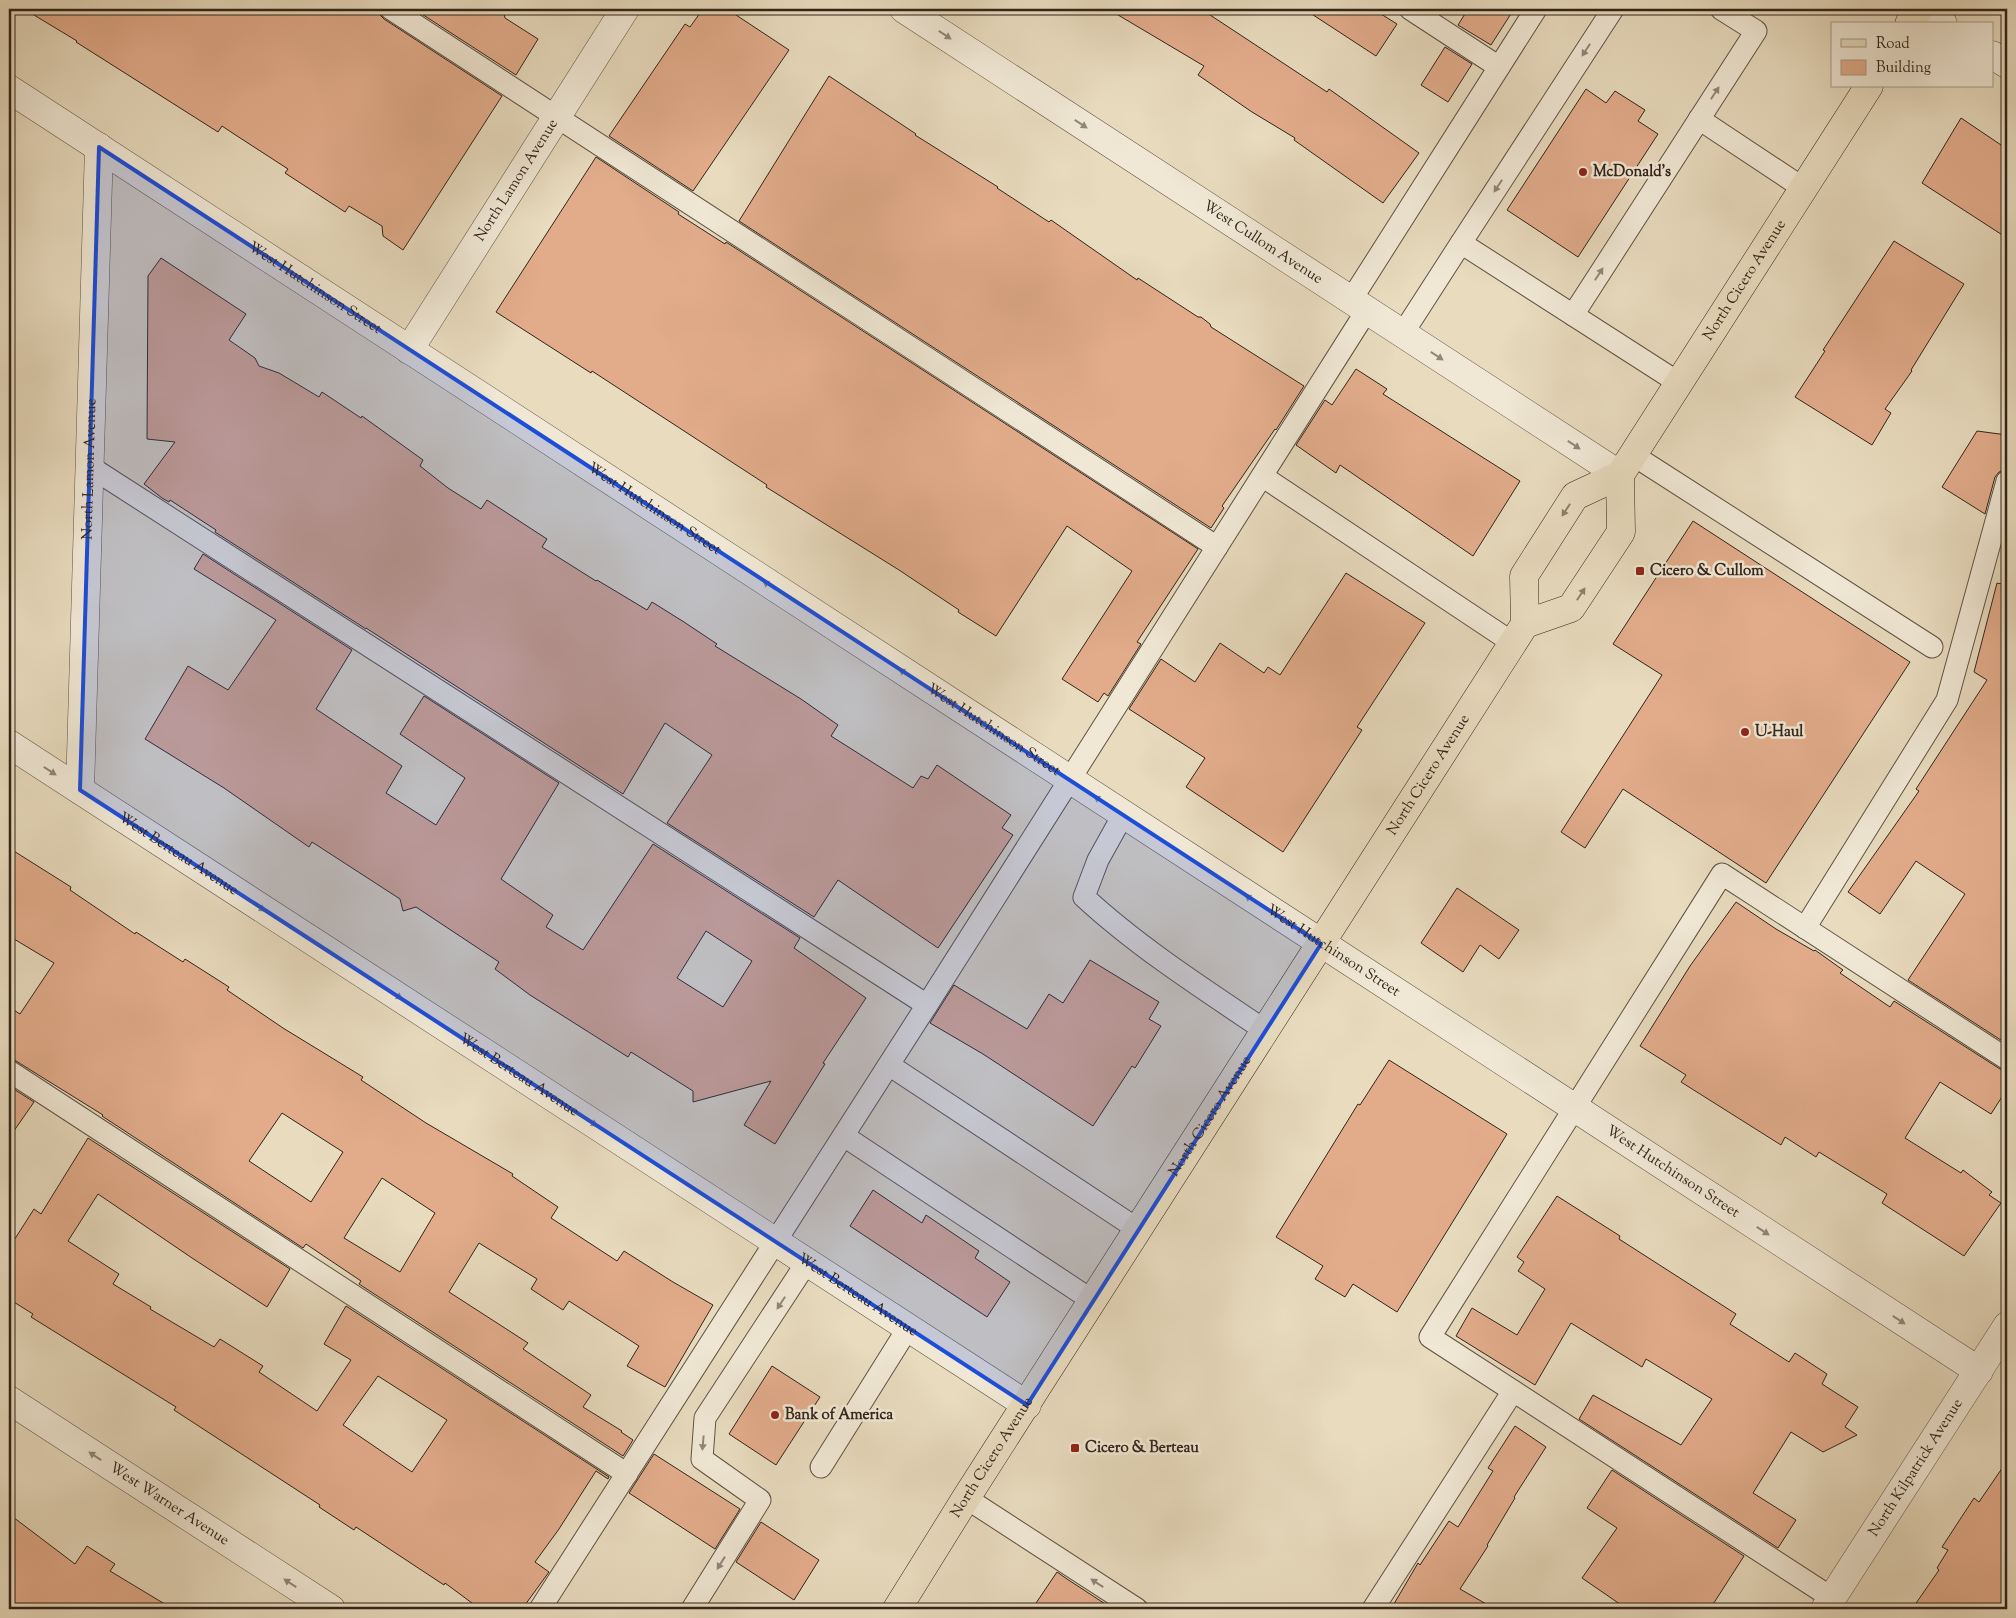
<svg xmlns="http://www.w3.org/2000/svg" width="2016" height="1618" font-family="'Sorts Mill Goudy',serif">
	<style>
		.building { fill: #e2ac8b; stroke: #33241b; fill-rule: evenodd }
		.lines { fill: none; stroke-linecap: round; stroke-linejoin: round }
		.lane-casing { stroke: #605244; stroke-width: 23 }
		.street-casing { stroke: #605244; stroke-width: 29 }
		.primary-casing { stroke: #33241b; stroke-width: 29 }
		.lane { stroke: #f0e8d5; stroke-width: 21 }
		.street { stroke: #f0e8d5; stroke-width: 28 }
		.primary { stroke: #e8dbbe; stroke-width: 28 }
		.oneway { fill: #928678 }
		.oneway2 { fill: #8e806c }
		.marked { fill: #1d4ed8; fill-opacity: 0.2; stroke: #1d4ed8; stroke-width: 4; stroke-linejoin: round }
		.poi-dot { fill: #8f2418; stroke: #f0e8d5; stroke-width: 2 }
		.labels { text-anchor: middle; dominant-baseline: central; stroke-width: 5; stroke-linejoin: round; paint-order: stroke }
		.poi-label { font-size: 15px; font-weight: bold; fill: #33241b; stroke: #f0e8d5; text-anchor: start }
		.street-label { font-size: 15px; fill: #33241b; stroke: #f0e8d5 }
	</style>
	<rect width="100%" height="100%" fill="#e8dbbe"/>
	<filter id="stains"><feTurbulence type="fractalNoise" baseFrequency=".004" numOctaves="4"/><feColorMatrix values="0 0 0 0 .2 0 0 0 0 .09 0 0 0 0 .02 0 0 0 .5 -.17"/></filter>
	<radialGradient id="worn" r=".72"><stop offset=".6" stop-color="#630" stop-opacity="0"/><stop offset="1" stop-color="#630" stop-opacity=".3"/></radialGradient>
	<!-- building -->
	<g class="building">
		<polygon points="24,9 379,9 380,15 384,19 502,96 403,250 383,236 382,226 349,206 345,212 285,173 288,169 234,134 222,126 218,132 76,42 77,41"/>
		<polygon points="414,9 503,9 505,18 538,39 516,75"/>
		<polygon points="703,9 727,9 789,50 693,191 609,136 685,24 690,27"/>
		<polygon points="1108,9 1201,9 1327,92 1329,89 1419,153 1383,203 1294,140 1295,138 1252,112 1198,75 1204,66"/>
		<polygon points="1304,9 1373,9 1397,24 1376,56"/>
		<polygon points="1468,9 1514,9 1491,45 1458,25"/>
		<polygon points="1445,47 1472,64 1448,102 1421,85"/>
		<polygon points="829,76 916,134 915,135 998,187 997,188 1049,222 1051,220 1137,280 1138,278 1198,317 1201,317 1210,324 1211,327 1304,386 1276,430 1275,429 1222,506 1224,508 1211,528 739,221"/>
		<polygon points="1586,89 1606,103 1615,91 1645,110 1638,121 1658,134 1578,257 1507,210"/>
		<polygon points="1961,118 2007,149 2007,238 1922,183"/>
		<polygon points="596,157 679,212 678,214 725,244 726,242 1198,549 1137,642 1141,644 1108,696 1104,693 1098,702 1062,679 1132,571 1067,526 996,636 958,612 959,610 899,570 766,487 767,485 592,371 591,373 496,312"/>
		<polygon points="1894,241 1964,284 1911,370 1912,371 1885,409 1891,413 1872,445 1795,397 1825,351 1823,350"/>
		<polygon points="161,258 246,314 229,340 255,358 259,366 279,373 319,397 322,392 361,418 362,416 423,460 420,466 448,488 481,509 487,500 547,539 542,547 596,581 597,580 647,610 652,602 684,622 717,644 715,646 801,699 838,725 831,736 913,788 921,776 928,779 937,765 1011,815 1002,828 1013,835 938,948 838,880 814,917 667,823 712,755 665,723 623,794 366,628 366,629 215,532 216,530 170,500 169,502 162,498 144,484 175,442 147,439 148,276"/>
		<polygon points="1356,369 1387,389 1383,394 1520,481 1473,556 1340,465 1336,473 1296,445 1325,400 1332,405"/>
		<polygon points="1977,431 2007,435 2007,469 1999,472 1995,477 1985,514 1942,487"/>
		<polygon points="1693,521 1910,662 1766,883 1623,789 1585,848 1561,832 1662,675 1613,644"/>
		<path d="M203,554L352,650L316,709L402,766L386,793L436,825L465,778L400,734L424,696L559,783L501,879L553,915L546,927L583,950L653,844L800,938L794,948L866,998L823,1063L825,1064L775,1144L744,1125L771,1081L693,1102V1091L631,1052L628,1057L530,995L495,969L499,962L416,907L403,911L400,899L312,842L309,847L224,788L145,739L188,666L228,690L276,620L194,569ZM706,931L752,961L723,1007L677,978Z"/>
		<polygon points="1346,573 1425,623 1357,727 1362,730 1283,852 1186,787 1205,758 1129,709 1161,659 1195,682 1220,643 1264,673 1268,667 1280,675"/>
		<polygon points="1997,583 2007,585 2007,1044 1908,980 1965,894 1916,861 1880,914 1848,892 1919,791 1916,789 1987,680 1974,672"/>
		<path d="M9,848L71,887L70,890L135,934L136,932L183,962L185,959L229,987L227,990L283,1028L363,1077L361,1080L426,1123L513,1174L512,1176L558,1207L551,1218L617,1261L624,1251L673,1282L713,1305L665,1387L627,1366L639,1346L569,1301L563,1310L531,1289L537,1279L479,1243L449,1292L528,1343L523,1349L591,1395L583,1407L622,1431L621,1432L633,1440L623,1456L359,1284L361,1281L306,1244L303,1248L102,1116L103,1115L16,1061L9,1059V1007L20,1014L54,963L9,936ZM282,1113L343,1152L311,1202L249,1161ZM382,1178L435,1213L400,1272L344,1238Z"/>
		<polygon points="1457,888 1519,930 1499,959 1480,945 1463,972 1421,943"/>
		<polygon points="1736,902 1776,929 1814,951 1815,950 1843,970 1840,973 1890,1007 1894,1001 2000,1069 2007,1071 2007,1089 1991,1114 1940,1082 1905,1138 1961,1173 1963,1170 1992,1192 1989,1195 2001,1203 1964,1256 1882,1203 1887,1194 1819,1152 1816,1157 1785,1137 1781,1145 1681,1082 1686,1075 1640,1046 1690,966"/>
		<polygon points="1090,960 1159,1002 1149,1019 1161,1026 1135,1068 1132,1066 1093,1126 983,1054 930,1023 954,985 1027,1029 1049,994 1063,1003"/>
		<polygon points="1389,1060 1507,1134 1397,1312 1353,1284 1345,1297 1315,1279 1323,1266 1276,1237 1358,1104 1360,1105"/>
		<polygon points="9,1086 34,1102 9,1138"/>
		<path d="M88,1138L290,1269L267,1307L192,1258L98,1194L68,1241L119,1274L113,1284L151,1307L150,1309L214,1347L220,1339L263,1366L259,1372L317,1411L351,1360L324,1344L346,1306L609,1477L608,1479L596,1471L559,1529L535,1562L549,1572L522,1609H480L445,1583L444,1585L356,1527L354,1530L319,1507L320,1505L174,1410L176,1407L31,1317L33,1314L9,1299V1248L34,1209L41,1214ZM378,1376L447,1420L412,1472L343,1425Z"/>
		<polygon points="873,1190 922,1223 926,1215 979,1251 975,1258 1010,1282 987,1317 850,1226"/>
		<polygon points="1557,1196 1620,1236 1619,1239 1736,1314 1730,1324 1789,1362 1795,1353 1827,1374 1822,1384 1858,1407 1845,1427 1857,1435 1823,1452 1791,1432 1753,1493 1796,1520 1778,1548 1579,1419 1593,1395 1681,1445 1712,1399 1646,1359 1642,1367 1571,1323 1535,1385 1456,1336 1472,1308 1517,1335 1545,1289 1518,1271 1524,1262 1517,1257"/>
		<polygon points="772,1366 820,1397 776,1465 729,1434"/>
		<polygon points="1515,1426 1546,1447 1514,1497 1515,1498 1487,1545 1488,1546 1460,1589 1495,1609 1391,1609 1418,1563 1420,1565 1449,1521 1458,1527 1493,1471 1488,1468"/>
		<polygon points="654,1454 740,1509 715,1549 629,1493"/>
		<polygon points="2007,1461 2007,1609 1912,1609 1939,1570 1937,1568 1948,1550 1942,1547 1974,1498 1979,1502"/>
		<polygon points="1612,1470 1744,1556 1710,1609 1627,1609 1582,1578 1617,1528 1587,1508"/>
		<polygon points="9,1514 75,1564 87,1546 115,1564 110,1571 173,1609 9,1609"/>
		<polygon points="761,1522 819,1560 794,1600 736,1562"/>
		<polygon points="1057,1572 1067,1579 1113,1609 1032,1609"/>
	</g>
	<g class="lines">
		<!-- lane casing -->
		<g class="lane-casing">
			<g id="lane">
				<polyline points="391,9 1217,547"/>
				<polyline points="1410,9 1499,67"/>
				<polyline points="1699,119 1803,188"/>
				<polyline points="1461,243 1613,9"/>
				<polyline points="1351,300 1536,9"/>
				<polyline points="1573,315 1756,31 1721,9"/>
				<polyline points="1403,333 1461,243 1679,383"/>
				<polyline points="1633,455 1932,647"/>
				<polyline points="89,466 927,1005"/>
				<polyline points="1262,476 1513,643"/>
				<path d="M1123,815L1098,860L1084,897C1138,947 1205,990 1266,1031"/>
				<polyline points="1805,928 1947,700 2007,481"/>
				<polyline points="889,1065 1139,1230"/>
				<polyline points="9,1071 627,1474"/>
				<polyline points="844,1136 1093,1301"/>
				<polyline points="821,1467 908,1328"/>
				<polyline points="966,1498 1137,1609"/>
				<polyline points="1832,1598 1430,1337 1722,874 2007,1059"/>
				<polyline points="540,1609 927,1005 1367,310"/>
				<polyline points="692,1609 760,1500 702,1459 705,1418 807,1262"/>
				<polyline points="1373,1609 1513,1391"/>
			</g>
		</g>
		<!-- street casing -->
		<g class="street-casing">
			<g id="street">
				<path id="s1" d="M904,9L1620,475"/>
				<polyline points="1920,9 1943,24"/>
				<polyline points="1992,55 2007,64"/>
				<path id="s2" d="M9,89L1979,1371"/>
				<path id="s3" d="M409,350L625,9"/>
				<path id="s4" d="M9,744L1027,1405"/>
				<path id="s5" d="M80,790L99,147"/>
				<path id="s6" d="M9,1400L331,1609"/>
				<path id="s7" d="M1825,1609L2007,1326"/>
			</g>
		</g>
		<!-- primary casing -->
		<g class="primary-casing">
			<g id="primary">
				<polyline points="1909,24 1919,9"/>
				<path id="s8" d="M1525,624L1571,608L1621,532L1620,475L1869,86"/>
				<path id="s9" d="M897,1609L966,1498L1525,624L1524,576L1575,496L1620,475"/>
			</g>
		</g>
		<!-- lane -->
		<use href="#lane" class="lane"/>
		<!-- street -->
		<use href="#street" class="street"/>
		<!-- primary -->
		<use href="#primary" class="primary"/>
	</g>
	<!-- one-way arrows -->
	<defs><path id="oneway-solid" d="M-6-.8H1V-3.2L6.5 0L1 3.2V.8H-6Z" transform="scale(1.25)"/></defs>
	<g class="oneway">
		<use href="#oneway-solid" transform="translate(945 35) rotate(33)"/>
		<use href="#oneway-solid" transform="translate(1586 50) rotate(123)"/>
		<use href="#oneway-solid" transform="translate(1715 93) rotate(-57)"/>
		<use href="#oneway-solid" transform="translate(1081 124) rotate(33)"/>
		<use href="#oneway-solid" transform="translate(1498 186) rotate(123)"/>
		<use href="#oneway-solid" transform="translate(1599 274) rotate(-57)"/>
		<use href="#oneway-solid" transform="translate(1437 356) rotate(33)"/>
		<use href="#oneway-solid" transform="translate(1574 445) rotate(33)"/>
		<use href="#oneway-solid" transform="translate(769 585) rotate(-147)"/>
		<use href="#oneway-solid" transform="translate(905 673) rotate(-147)"/>
		<use href="#oneway-solid" transform="translate(50 771) rotate(33)"/>
		<use href="#oneway-solid" transform="translate(1100 800) rotate(-147)"/>
		<use href="#oneway-solid" transform="translate(1251 899) rotate(-147)"/>
		<use href="#oneway-solid" transform="translate(259 907) rotate(33)"/>
		<use href="#oneway-solid" transform="translate(396 995) rotate(33)"/>
		<use href="#oneway-solid" transform="translate(591 1122) rotate(33)"/>
		<use href="#oneway-solid" transform="translate(1763 1231) rotate(33)"/>
		<use href="#oneway-solid" transform="translate(781 1303) rotate(123)"/>
		<use href="#oneway-solid" transform="translate(1899 1320) rotate(33)"/>
		<use href="#oneway-solid" transform="translate(703 1443) rotate(95)"/>
		<use href="#oneway-solid" transform="translate(95 1456) rotate(-147)"/>
		<use href="#oneway-solid" transform="translate(721 1563) rotate(122)"/>
		<use href="#oneway-solid" transform="translate(290 1583) rotate(-147)"/>
		<use href="#oneway-solid" transform="translate(1097 1583) rotate(-147)"/>
	</g>
	<g class="oneway2">
		<use href="#oneway-solid" transform="translate(1566 510) rotate(123)"/>
		<use href="#oneway-solid" transform="translate(1581 594) rotate(-57)"/>
	</g>
	<!-- marked area -->
	<path class="marked" d="M99,147L1321,944L1027,1405L80,790Z"/>
	<!-- markers -->
	<g class="poi-dot">
		<circle cx="1583" cy="172" r="5"/>
		<rect x="1635" y="566" width="10" height="10" rx="2.5"/>
		<circle cx="1745" cy="732" r="5"/>
		<circle cx="775" cy="1415" r="5"/>
		<rect x="1070" y="1443" width="10" height="10" rx="2.5"/>
	</g>
	<g class="labels">
		<!-- poi labels -->
		<g class="poi-label">
			<text x="1593" y="172">McDonald's</text>
			<text x="1650" y="571">Cicero &amp; Cullom</text>
			<text x="1755" y="732">U-Haul</text>
			<text x="785" y="1415">Bank of America</text>
			<text x="1085" y="1448">Cicero &amp; Berteau</text>
		</g>
		<!-- street labels -->
		<g class="street-label">
			<text stroke="none"><textPath href="#s3" startOffset="201">North Lamon Avenue</textPath></text>
			<text stroke="none"><textPath href="#s1" startOffset="428">West Cullom Avenue</textPath></text>
			<text stroke="none"><textPath href="#s8" startOffset="428">North Cicero Avenue</textPath></text>
			<text stroke="none"><textPath href="#s2" startOffset="365">West Hutchinson Street</textPath></text>
			<text stroke="none"><textPath href="#s5" startOffset="321">North Lamon Avenue</textPath></text>
			<text stroke="none"><textPath href="#s2" startOffset="770">West Hutchinson Street</textPath></text>
			<text stroke="none"><textPath href="#s2" startOffset="1175">West Hutchinson Street</textPath></text>
			<text stroke="none"><textPath href="#s9" startOffset="989">North Cicero Avenue</textPath></text>
			<text stroke="none"><textPath href="#s4" startOffset="202">West Berteau Avenue</textPath></text>
			<text stroke="none"><textPath href="#s2" startOffset="1580">West Hutchinson Street</textPath></text>
			<text stroke="none"><textPath href="#s4" startOffset="608">West Berteau Avenue</textPath></text>
			<text stroke="none"><textPath href="#s9" startOffset="584">North Cicero Avenue</textPath></text>
			<text stroke="none"><textPath href="#s2" startOffset="1985">West Hutchinson Street</textPath></text>
			<text stroke="none"><textPath href="#s4" startOffset="1012">West Berteau Avenue</textPath></text>
			<text stroke="none"><textPath href="#s9" startOffset="179">North Cicero Avenue</textPath></text>
			<text stroke="none"><textPath href="#s7" startOffset="168">North Kilpatrick Avenue</textPath></text>
			<text stroke="none"><textPath href="#s6" startOffset="191">West Warner Avenue</textPath></text>
		</g>
	</g>
	<!-- margin -->
	<rect width="2016" height="1618" fill="none" stroke="#e8dbbe" stroke-width="30"/>
	<rect x="10" y="10" width="1996" height="1598" fill="none" stroke="#33241b" stroke-width="2.5"/>
	<rect x="15" y="15" width="1986" height="1588" fill="none" stroke="#33241b"/>
	<!-- legend -->
	<rect x="1831" y="22" width="162" height="65" fill="#f0e8d5" stroke="#a49a8b"/>
	<rect x="1841" y="39" width="25" height="8" fill="#e8dbbe" stroke="#a49a8b"/>
	<text x="1876" y="48" font-size="15" fill="#33241b">Road</text>
	<rect x="1841" y="60" width="25" height="15" fill="#e2ac8b" stroke="#a49a8b"/>
	<text x="1876" y="72" font-size="15" fill="#33241b">Building</text>
	<rect width="100%" height="100%" filter="url(#stains)"/>
	<rect width="100%" height="100%" fill="url(#worn)"/>
</svg>
